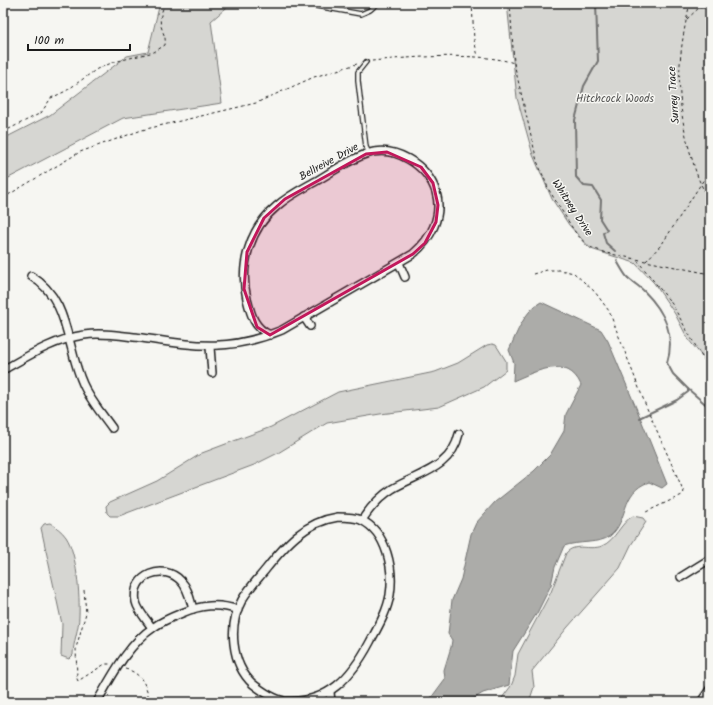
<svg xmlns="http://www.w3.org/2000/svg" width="713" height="705" font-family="Kalam,sans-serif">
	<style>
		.green { fill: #d6d6d2; stroke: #797977 }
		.water { fill: #acaca9; stroke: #727271 }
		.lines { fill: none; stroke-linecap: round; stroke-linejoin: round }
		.stream { stroke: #727271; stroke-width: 2 }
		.lane-casing { stroke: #1c1c1c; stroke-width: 6 }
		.street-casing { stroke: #1c1c1c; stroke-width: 10 }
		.path { stroke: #1c1c1c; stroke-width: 1; stroke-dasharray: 3 3; stroke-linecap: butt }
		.lane { stroke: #f6f6f2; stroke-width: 3.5 }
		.street { stroke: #f6f6f2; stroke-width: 7 }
		.marked { fill: #c2185b; fill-opacity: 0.2; stroke: #c2185b; stroke-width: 3; stroke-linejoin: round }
		.labels { text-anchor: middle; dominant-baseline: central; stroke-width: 3; stroke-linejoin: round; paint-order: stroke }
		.street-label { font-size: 11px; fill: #1c1c1c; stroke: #f6f6f2 }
		.park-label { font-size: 11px; fill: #545453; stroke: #f6f6f2 }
	</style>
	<rect width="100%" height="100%" fill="#f6f6f2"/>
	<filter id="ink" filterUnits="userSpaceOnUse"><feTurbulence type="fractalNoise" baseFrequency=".025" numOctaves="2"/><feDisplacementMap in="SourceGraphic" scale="8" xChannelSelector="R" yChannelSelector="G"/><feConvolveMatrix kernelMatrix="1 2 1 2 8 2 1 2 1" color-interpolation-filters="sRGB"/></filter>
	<g filter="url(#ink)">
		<!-- green -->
		<g class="green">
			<polygon points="160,3 232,3 211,21 222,103 123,118 3,181 3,139 50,115 127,56 148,52"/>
			<polygon points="507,3 710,3 710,366 688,339 675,314 654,283 635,263 591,249 569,225 552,199 533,155 517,98"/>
			<polygon points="492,344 496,345 506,361 506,370 484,387 439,407 380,414 327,423 278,453 254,465 119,516 110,516 107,513 106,506 110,502 157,481 202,453 271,427 338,392 435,372 458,363 487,345"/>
			<path d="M633,516L643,518L646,522L631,545L620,568L567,628L532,671L534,687L529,702H503L502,698L511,686L515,676L518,654L551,592L566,553C576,542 589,551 602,546C616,540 620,523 633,516Z"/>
			<path d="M50,523C56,527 62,531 66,537C77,553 80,596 79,616C79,629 73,642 73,655L69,659L61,656L62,624L41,528L44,524Z"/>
		</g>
		<!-- water -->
		<path class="water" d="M541,302L601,330L608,341L640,417L667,484L662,488L649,482C620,492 629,521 610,536C600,544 577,541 564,546L555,567L551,585L537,613L513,651L509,685L483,693L468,702H428L445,679L444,670L451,647L452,640L448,634L452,600L461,579L471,534L476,523L495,502L534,471L550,455L564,431L566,414L581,385C568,355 536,371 513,381L514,363L509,350C517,333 524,311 541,302Z"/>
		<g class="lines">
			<!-- stream -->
			<g class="stream">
				<polyline points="596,3 598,61 584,86 575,120 576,177 584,186 593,187 601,200 600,219 607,230 603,233 606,243 615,251"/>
				<path d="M617,261C620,266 623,272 627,277C632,282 639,286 644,291C664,311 676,334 667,363L673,374L688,389L710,408"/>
				<polyline points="639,418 677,400 688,392 688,389"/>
			</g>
			<!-- lane casing -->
			<g class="lane-casing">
				<g id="lane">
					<polyline points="300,3 361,14 370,10 378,3"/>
					<polyline points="366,62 358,72 358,81 366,147 369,153"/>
				</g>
			</g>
			<!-- street casing -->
			<g class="street-casing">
				<g id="street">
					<polyline points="399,263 405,277"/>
					<path d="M31,276C70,299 66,347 83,384C90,400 102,414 112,428"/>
					<polyline points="304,317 310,326"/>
					<polyline points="210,347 212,373"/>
					<path d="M3,370C28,356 55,339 84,335C102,332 123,336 142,338C197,346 229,352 282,330L413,254C431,239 443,216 436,192C427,165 395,144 366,154C349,160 333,171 318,180C304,188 289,195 277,206C250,228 239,265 247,299C251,315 254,328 270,335"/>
					<path d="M338,517C345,517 354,517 361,520C387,532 394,570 390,595C387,612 378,627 370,642C352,676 328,705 284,701C273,699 262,691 253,684C231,664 228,625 242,600C249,588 258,579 266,569C286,544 305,522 338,517Z"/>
					<path d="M362,520C370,508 379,497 392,489C419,473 451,469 459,434"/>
					<polyline points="681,577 710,559"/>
					<path d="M152,628C147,620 138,611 136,602C130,575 164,562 181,581C188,588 190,599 193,609"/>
					<polyline points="330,692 331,702"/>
					<path d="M97,702C112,676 128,644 154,627C162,621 172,617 182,613C201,605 218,603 238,610"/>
					<polyline points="701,702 710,689"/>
				</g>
			</g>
			<!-- path -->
			<g class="path">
				<polyline points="472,3 474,40 478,56"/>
				<polyline points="510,3 514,63 537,161 549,190 575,232 587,246 606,253 710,274"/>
				<path d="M690,3C677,58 675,97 690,152C696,172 698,182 710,200"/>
				<polyline points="687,19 701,6 707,3"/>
				<path d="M372,61C410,57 480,52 514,63"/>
				<path d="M3,132L41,113L51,98L66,91L97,69L114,62L154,52L165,45C166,37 164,36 162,29C158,20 162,11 165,3"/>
				<polyline points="3,198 80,152 142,130 256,103 314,77 357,64"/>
				<polyline points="637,260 672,304 703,359 710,364"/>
				<polyline points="646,261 662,244 710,170"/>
				<polyline points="533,274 547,270 560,270 574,273 595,292 609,311 646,406 684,492 682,495 646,512"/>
				<polyline points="84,590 86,613 76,648 77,679 78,681 105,664 110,664"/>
				<path d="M125,669C141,672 148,687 149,702"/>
				<polyline points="529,701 530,702"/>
			</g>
			<!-- lane -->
			<use href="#lane" class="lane"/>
			<!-- street -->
			<use href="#street" class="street"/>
		</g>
	</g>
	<!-- marked area -->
	<path class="marked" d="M387,152L421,167L433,183L438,205L436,222L425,243L413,254L270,335L257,327L244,289L247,252L264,218L285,199L366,154Z"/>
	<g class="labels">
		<!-- street labels -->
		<g class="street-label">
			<text transform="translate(674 95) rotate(-94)">Surrey Trace</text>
			<text transform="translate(329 162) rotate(-29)">Bellreive Drive</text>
			<text transform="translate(572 208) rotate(57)">Whitney Drive</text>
		</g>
		<!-- park labels -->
		<g class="park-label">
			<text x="615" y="99">Hitchcock Woods</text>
		</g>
	</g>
	<!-- margin -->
	<rect width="713" height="705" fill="none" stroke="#f6f6f2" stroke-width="16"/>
	<rect x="8" y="8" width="697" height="689" fill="none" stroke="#1c1c1c" stroke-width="1.5" filter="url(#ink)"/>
	<!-- scale -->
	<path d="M28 44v6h102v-6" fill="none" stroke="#1c1c1c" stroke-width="2"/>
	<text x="34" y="44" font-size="12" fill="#1c1c1c" stroke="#f6f6f2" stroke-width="3" paint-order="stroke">100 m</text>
</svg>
